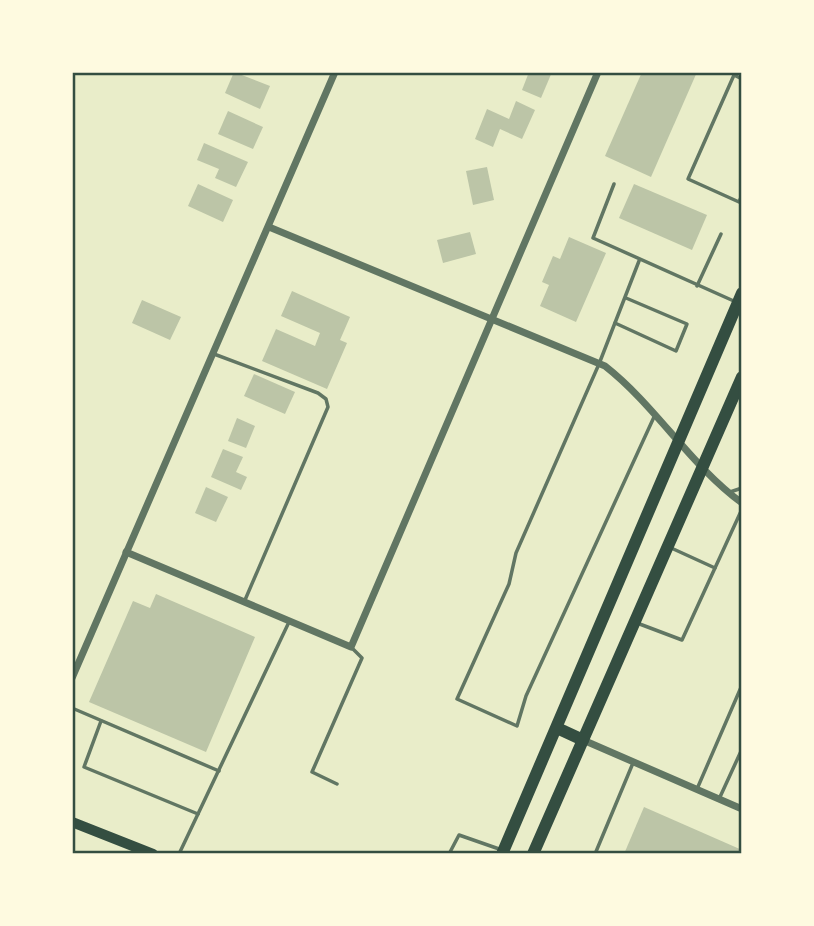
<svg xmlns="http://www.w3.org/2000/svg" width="814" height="926" font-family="'Asap Condensed',sans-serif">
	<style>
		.building { fill: #bcc5a7 }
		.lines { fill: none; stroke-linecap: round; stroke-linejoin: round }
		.service { stroke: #617663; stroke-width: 3.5 }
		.minor { stroke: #617663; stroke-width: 7 }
		.secondary { stroke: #344e41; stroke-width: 10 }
		.primary { stroke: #344e41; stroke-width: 12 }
		.neatline { fill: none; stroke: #344e41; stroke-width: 2.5 }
	</style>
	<rect width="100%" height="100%" fill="#e9edc9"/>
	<!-- building -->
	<g class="building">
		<polygon points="234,72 270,86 260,109 225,93"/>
		<polygon points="529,72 552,72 541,98 522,90"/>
		<polygon points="642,72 697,72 651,177 605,156"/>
		<polygon points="516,101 535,110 522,139 500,129 493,147 475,139 487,109 509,119"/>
		<polygon points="228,111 263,127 253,149 218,134"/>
		<polygon points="204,143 248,162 236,187 215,178 219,169 197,160"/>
		<polygon points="487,167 494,200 473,205 466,171"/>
		<polygon points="198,184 233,200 223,222 188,206"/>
		<polygon points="634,184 707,215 692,250 619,218"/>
		<polygon points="470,232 476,254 443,263 437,240"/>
		<polygon points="569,237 606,253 576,322 540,306 549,285 542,282 553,256 560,259"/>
		<polygon points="292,291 350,317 340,340 347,343 327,389 262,361 276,329 315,346 320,333 281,316"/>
		<polygon points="142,300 181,317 170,340 132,323"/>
		<polygon points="254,374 295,392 285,414 244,396"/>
		<polygon points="237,418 255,426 246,448 228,441"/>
		<polygon points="223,449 243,457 236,472 247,477 241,490 211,477"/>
		<polygon points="206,487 228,497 216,522 195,513"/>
		<polygon points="156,594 255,637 206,752 89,702 133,601 150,608"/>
		<polygon points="644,807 742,850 742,854 624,854"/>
	</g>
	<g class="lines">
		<!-- service -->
		<g class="service">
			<polyline points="742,79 734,75 688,179 739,202 742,195"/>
			<polyline points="614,184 593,238 736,302"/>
			<polyline points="639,261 599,364 516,553 509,584 457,699 517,726 526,696 654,417"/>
			<polyline points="697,286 721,234"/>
			<polyline points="615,323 676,351 687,324 626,298"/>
			<polyline points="214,354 318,393 326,399 328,407 245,600"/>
			<polyline points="730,492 742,488"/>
			<polyline points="669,547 715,568"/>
			<polyline points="637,623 682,640 742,509"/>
			<polyline points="72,708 219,771"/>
			<polyline points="101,721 84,767 198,814"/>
			<polyline points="337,784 312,772 362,658 351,647"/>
			<polyline points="697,789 742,685"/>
			<polyline points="720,797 742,749"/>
			<polyline points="179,854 289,622"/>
			<polyline points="449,854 459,835 502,850"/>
			<polyline points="595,854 633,763"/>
		</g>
		<!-- minor -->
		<g class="minor">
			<path d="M269,227L605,366C656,406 690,465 742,503"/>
			<polyline points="126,552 351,647 598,72"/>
			<polyline points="72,678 335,72"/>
			<polyline points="583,740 742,809"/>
		</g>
		<!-- secondary -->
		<polyline class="secondary" points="72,822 153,854"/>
		<!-- primary -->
		<g class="primary">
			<polyline points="557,728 583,740"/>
			<polyline points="502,854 742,293"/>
			<polyline points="533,854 742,377"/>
		</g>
	</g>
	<!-- border -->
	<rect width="814" height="926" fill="none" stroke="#fefae0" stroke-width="147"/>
	<rect x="74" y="74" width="666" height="778" class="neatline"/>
</svg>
